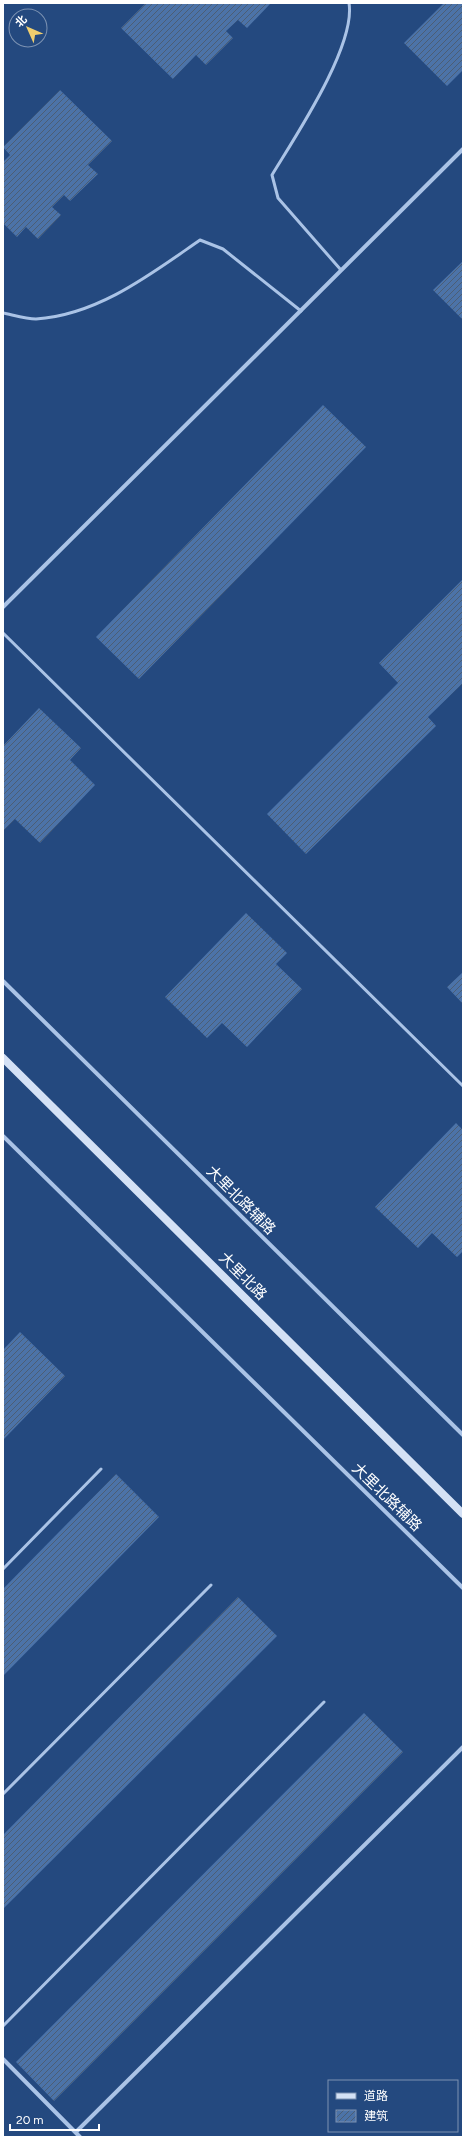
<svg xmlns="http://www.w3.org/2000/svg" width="466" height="2140" font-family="Figtree,'Noto Sans SC',sans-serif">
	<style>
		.building { fill: url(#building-hatch) }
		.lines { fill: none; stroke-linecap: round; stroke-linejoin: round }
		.service { stroke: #aac3e6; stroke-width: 3 }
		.minor { stroke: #aac3e6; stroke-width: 4 }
		.secondary { stroke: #d4e1f5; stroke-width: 8 }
		.labels { text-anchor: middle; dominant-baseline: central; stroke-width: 3; stroke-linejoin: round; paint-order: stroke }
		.street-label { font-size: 15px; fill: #fff; stroke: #24497f }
	</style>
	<defs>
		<pattern id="building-hatch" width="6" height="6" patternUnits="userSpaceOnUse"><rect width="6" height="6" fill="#4c73a8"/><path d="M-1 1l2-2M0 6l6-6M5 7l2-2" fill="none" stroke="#4c5e75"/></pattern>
	</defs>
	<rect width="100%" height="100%" fill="#24497f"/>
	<!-- building -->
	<g class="building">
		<polygon points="146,3 269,3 270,4 247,28 238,20 226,31 233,38 206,65 196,55 173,79 121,28"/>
		<polygon points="444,3 463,3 463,70 447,86 404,43"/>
		<polygon points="60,90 112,141 88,165 98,174 70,201 64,195 52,207 61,215 38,239 26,227 17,237 3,223 3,162 10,155 3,147"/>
		<polygon points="463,261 463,320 433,290"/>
		<polygon points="323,405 366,447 139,679 96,637"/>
		<polygon points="463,579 463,683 428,717 436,726 306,854 267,814 398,683 379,663"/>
		<polygon points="39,708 81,748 70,760 95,785 40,843 15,819 3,831 3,746"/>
		<polygon points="246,913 287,953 276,964 302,989 247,1047 222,1023 207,1038 165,997"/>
		<polygon points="463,972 463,1004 447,987"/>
		<polygon points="456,1123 463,1130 463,1251 457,1257 432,1233 418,1248 375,1207"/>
		<polygon points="20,1332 65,1376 3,1440 3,1350"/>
		<polygon points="116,1474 159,1517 3,1676 3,1589"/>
		<polygon points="238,1597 277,1636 3,1909 3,1835"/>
		<polygon points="364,1713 403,1752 54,2101 16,2062"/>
	</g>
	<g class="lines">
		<!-- service -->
		<g class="service">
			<path d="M341,270L278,198L272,175C295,137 356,46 349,3"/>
			<path d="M3,313C13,315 26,319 36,319C98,315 151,274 200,240L223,249L301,311"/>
			<polyline points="3,633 463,1086"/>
			<polyline points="3,1569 101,1469"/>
			<polyline points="3,1794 211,1585"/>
			<polyline points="3,2026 324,1702"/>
		</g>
		<!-- minor -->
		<g class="minor">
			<polyline points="3,607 463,149"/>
			<polyline points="3,981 463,1435"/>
			<polyline points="3,1136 463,1588"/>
			<polyline points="3,2059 80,2137"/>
			<polyline points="76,2132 463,1747"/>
		</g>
		<!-- secondary -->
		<polyline class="secondary" points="3,1058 463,1514"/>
	</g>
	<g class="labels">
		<!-- street labels -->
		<g class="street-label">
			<text transform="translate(241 1200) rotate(45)">大里北路辅路</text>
			<text transform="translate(243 1276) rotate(45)">大里北路</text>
			<text transform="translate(387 1497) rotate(44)">大里北路辅路</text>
		</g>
	</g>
	<!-- border -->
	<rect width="466" height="2140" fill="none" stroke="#ffffff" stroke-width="8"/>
	<!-- legend -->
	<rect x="328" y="2080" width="130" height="52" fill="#24497f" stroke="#7c92b2"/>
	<rect x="336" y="2093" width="20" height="6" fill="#d4e1f5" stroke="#7c92b2"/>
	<text x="364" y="2100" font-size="12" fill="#ffffff">道路</text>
	<rect x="336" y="2110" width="20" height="12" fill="url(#building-hatch)" stroke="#7c92b2"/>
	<text x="364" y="2120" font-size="12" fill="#ffffff">建筑</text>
	<!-- north arrow -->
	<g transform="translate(28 28) rotate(315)"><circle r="19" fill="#24497f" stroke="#7c92b2"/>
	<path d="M0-3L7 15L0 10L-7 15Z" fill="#f0ce6e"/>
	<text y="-6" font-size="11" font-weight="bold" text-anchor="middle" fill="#ffffff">北</text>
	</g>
	<!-- scale -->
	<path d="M10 2124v6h89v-6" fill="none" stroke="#ffffff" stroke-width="2"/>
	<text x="16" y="2124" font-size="12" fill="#ffffff" stroke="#24497f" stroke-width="3" paint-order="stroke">20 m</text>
</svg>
